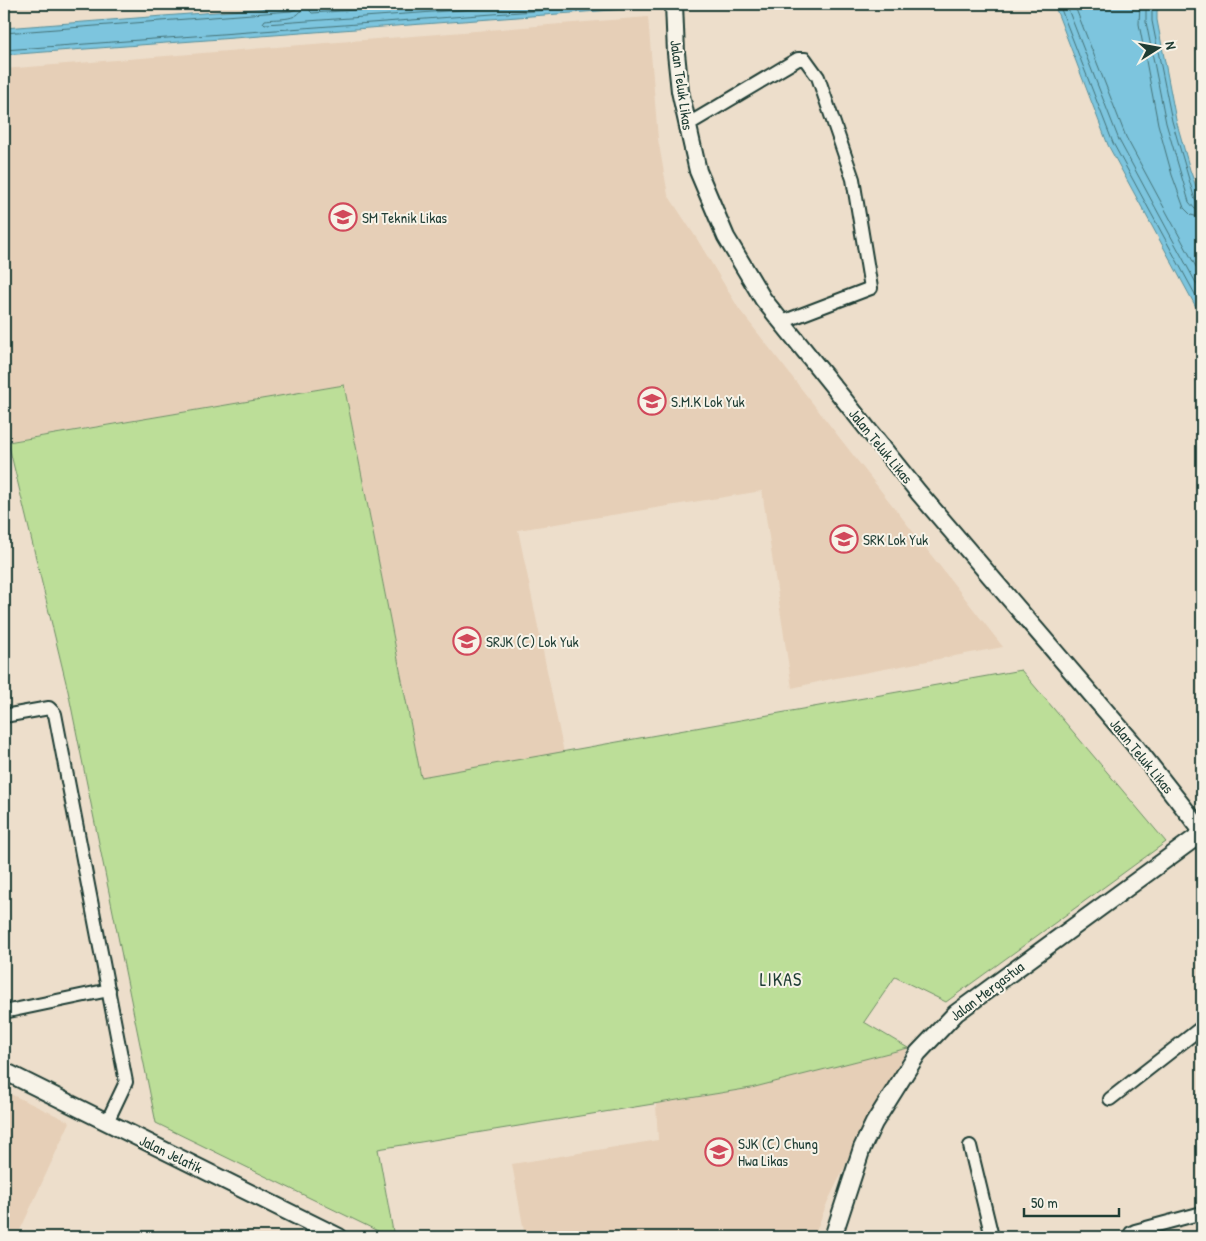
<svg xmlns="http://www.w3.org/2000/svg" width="1206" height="1241" font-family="'Patrick Hand',sans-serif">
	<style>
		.built { fill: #e6cfb7 }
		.green { fill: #bcde98; stroke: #6e8e66 }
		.water { fill: #7dc5de; stroke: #578f9a }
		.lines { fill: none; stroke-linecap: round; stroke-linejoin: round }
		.shore { stroke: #457378; stroke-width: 1 }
		.minor-casing { stroke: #1f3d34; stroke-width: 16 }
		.tertiary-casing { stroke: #1f3d34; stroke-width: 20 }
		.minor { stroke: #f7f3e8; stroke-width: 12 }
		.tertiary { stroke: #f7f3e8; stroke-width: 16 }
		.labels { text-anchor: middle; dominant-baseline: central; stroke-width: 4; stroke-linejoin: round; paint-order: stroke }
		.street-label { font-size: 15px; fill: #1f3d34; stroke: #f7f3e8 }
		.poi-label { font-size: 15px; fill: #1f3d34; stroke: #f7f3e8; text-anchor: start }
		.quarter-label { font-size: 18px; letter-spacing: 1px; fill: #1f3d34; stroke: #f7f3e8 }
	</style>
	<rect width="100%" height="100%" fill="#eddecb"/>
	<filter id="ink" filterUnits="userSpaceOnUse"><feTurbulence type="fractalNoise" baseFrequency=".02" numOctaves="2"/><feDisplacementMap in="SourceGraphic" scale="10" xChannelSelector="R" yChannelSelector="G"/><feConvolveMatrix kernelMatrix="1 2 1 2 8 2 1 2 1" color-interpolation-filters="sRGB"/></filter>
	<g filter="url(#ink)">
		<!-- built -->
		<g class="built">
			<polygon points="648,17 658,139 668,195 697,239 739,309 1003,647 831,679 792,688 762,491 518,530 564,753 421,777 344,385 4,442 4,69"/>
			<polygon points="908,1048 867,1121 827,1203 814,1237 525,1237 512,1164 658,1140 656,1104 751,1088"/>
			<polygon points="4,1091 70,1122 17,1237 4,1237"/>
		</g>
		<!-- green -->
		<polygon class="green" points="344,385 421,777 1021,670 1166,842 946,1002 895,977 864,1022 908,1048 751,1088 378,1149 394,1237 390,1237 156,1123 68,691 8,442"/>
		<!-- water -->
		<g class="water">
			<polygon points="323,4 693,4 4,55 4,28"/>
			<polygon points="1054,4 1162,4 1157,11 1157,20 1176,120 1190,170 1202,203 1202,318 1108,145"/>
		</g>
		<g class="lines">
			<!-- shore -->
			<g class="shore">
				<path d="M303,4C302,22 279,18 265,20L263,23L266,24L544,4"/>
				<polyline points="311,4 310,11 312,13 443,4"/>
				<polyline points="1059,4 1113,143 1202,307"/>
				<polyline points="1066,4 1119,140 1202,294"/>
				<polyline points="1074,4 1126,137 1202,278"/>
				<polyline points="1140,4 1139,24 1158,124 1172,175 1184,208 1191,215 1202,218"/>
				<polyline points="1148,4 1146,10 1146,22 1166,123 1189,202 1195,209 1202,210"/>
				<polyline points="1155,4 1152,10 1152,21 1172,121 1195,200 1198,203 1202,204"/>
				<polyline points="4,33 291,11 296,9 297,4"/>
				<polyline points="4,50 629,4"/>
			</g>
			<!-- minor casing -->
			<g class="minor-casing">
				<g id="minor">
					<polyline points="687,125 798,59 805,59 818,77 853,179 871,288 782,322"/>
					<polyline points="4,716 49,708 55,714 126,1082 107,1122"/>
					<polyline points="4,1012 109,990"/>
					<polyline points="1110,1099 1202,1027"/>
					<polyline points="970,1146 992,1237"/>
					<polyline points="1129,1237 1131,1233 1135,1231 1202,1213"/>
				</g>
			</g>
			<!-- tertiary casing -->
			<g class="tertiary-casing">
				<g id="tertiary">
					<polyline points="674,4 676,53 680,91 698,171 726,237 763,299 919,493 1133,743 1202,831"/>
					<polyline points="4,1071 339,1237"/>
					<polyline points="833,1237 862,1148 874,1123 918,1053 956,1013 1202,833"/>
				</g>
			</g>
			<!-- minor -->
			<use href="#minor" class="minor"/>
			<!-- tertiary -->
			<use href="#tertiary" class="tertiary"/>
		</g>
	</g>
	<!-- icons -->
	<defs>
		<g id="school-ring" transform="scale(1.4375)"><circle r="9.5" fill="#f7f3e8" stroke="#d1495b" stroke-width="1.5"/><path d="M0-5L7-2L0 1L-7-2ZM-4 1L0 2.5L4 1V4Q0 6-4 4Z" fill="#d1495b"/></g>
	</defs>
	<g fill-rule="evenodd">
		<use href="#school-ring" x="343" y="217"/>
		<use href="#school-ring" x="652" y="401"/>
		<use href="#school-ring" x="844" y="539"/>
		<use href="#school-ring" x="467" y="641"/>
		<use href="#school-ring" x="719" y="1152"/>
	</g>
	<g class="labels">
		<!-- street labels -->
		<g class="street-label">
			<text transform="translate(682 85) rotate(82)">Jalan Teluk Likas</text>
			<text transform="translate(881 446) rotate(51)">Jalan Teluk Likas</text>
			<text transform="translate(1142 756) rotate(51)">Jalan Teluk Likas</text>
			<text transform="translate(987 991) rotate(-37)">Jalan Mergastua</text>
			<text transform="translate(171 1154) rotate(26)">Jalan Jelatik</text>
		</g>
		<!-- poi labels -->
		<g class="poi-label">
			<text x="362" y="217">SM Teknik Likas</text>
			<text x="671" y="401">S.M.K Lok Yuk</text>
			<text x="863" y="539">SRK Lok Yuk</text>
			<text x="486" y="641">SRJK (C) Lok Yuk</text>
			<text x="738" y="1143">SJK (C) Chung<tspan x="738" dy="17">Hwa Likas</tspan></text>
		</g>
		<!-- quarter labels -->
		<g class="quarter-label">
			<text x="781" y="979">LIKAS</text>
		</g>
	</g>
	<!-- margin -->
	<rect width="1206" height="1241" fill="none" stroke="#f7f3e8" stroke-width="20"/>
	<rect x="10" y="10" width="1186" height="1221" fill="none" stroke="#1f3d34" stroke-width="2" filter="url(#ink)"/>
	<!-- north arrow -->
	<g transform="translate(1158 48) rotate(79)" stroke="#f7f3e8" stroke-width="4" paint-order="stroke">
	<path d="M0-4L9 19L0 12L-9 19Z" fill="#1f3d34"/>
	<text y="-8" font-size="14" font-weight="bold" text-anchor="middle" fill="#1f3d34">N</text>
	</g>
	<!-- scale -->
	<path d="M1024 1208v8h95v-8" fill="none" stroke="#1f3d34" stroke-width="2.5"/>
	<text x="1031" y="1208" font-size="15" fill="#1f3d34" stroke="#f7f3e8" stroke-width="4" paint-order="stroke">50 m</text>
</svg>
